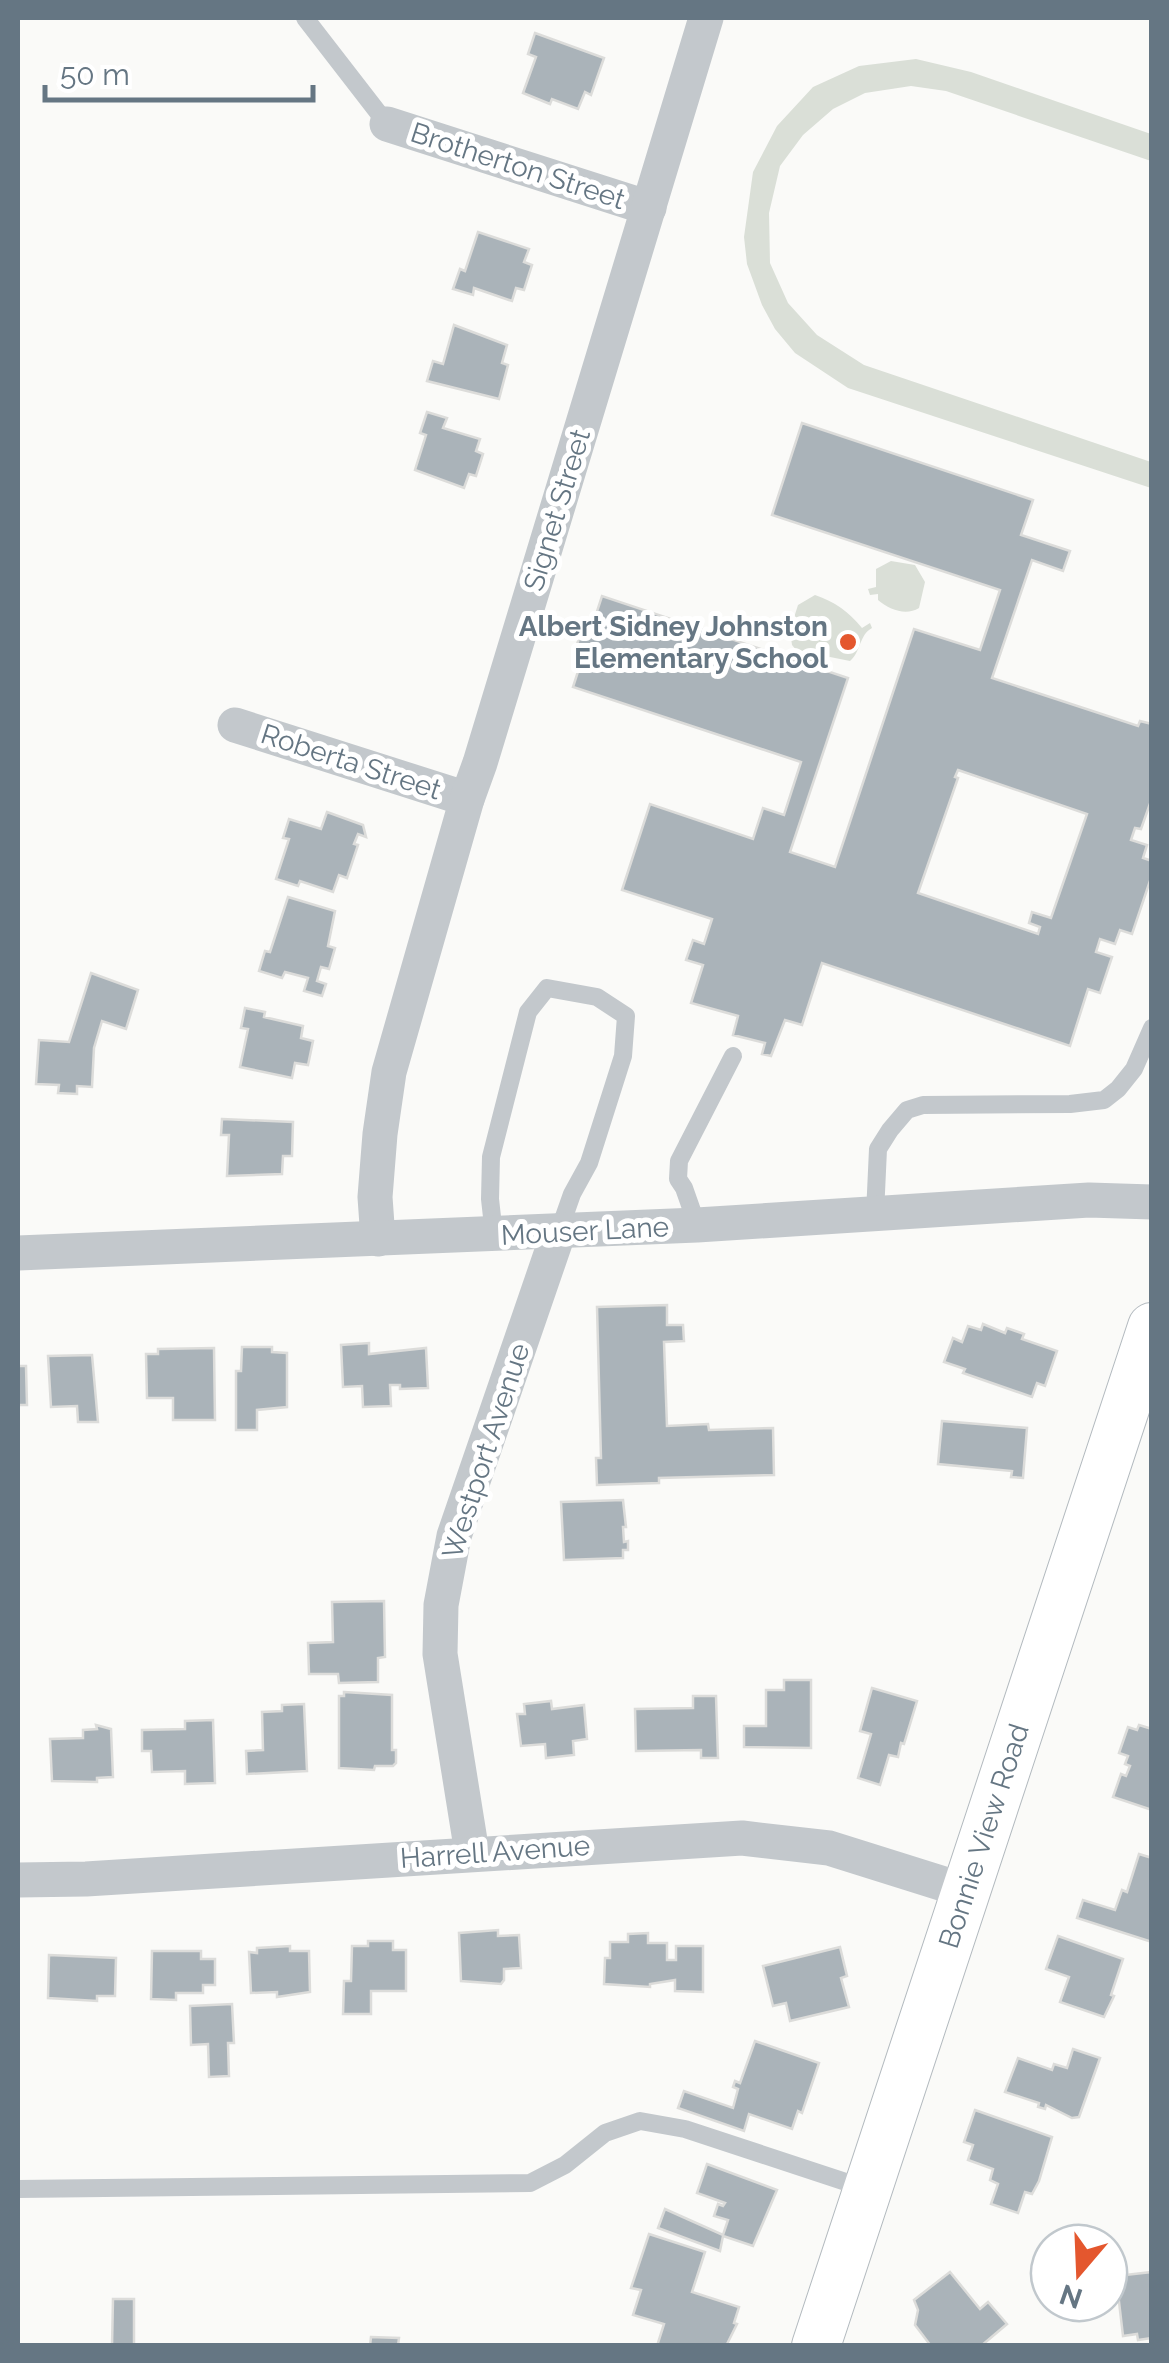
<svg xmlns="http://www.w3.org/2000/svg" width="1169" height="2363" font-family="Raleway,sans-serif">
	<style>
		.green { fill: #dadfd7 }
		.building { fill: #aab3b9; stroke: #dcdcda; stroke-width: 2.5; fill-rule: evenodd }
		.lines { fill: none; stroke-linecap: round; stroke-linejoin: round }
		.secondary-casing { stroke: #b3babf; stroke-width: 50 }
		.lane { stroke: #c3c8cc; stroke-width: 18 }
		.street { stroke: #c3c8cc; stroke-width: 35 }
		.secondary { stroke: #fff; stroke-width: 48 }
		.poi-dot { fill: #e4572e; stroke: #fff; stroke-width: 4 }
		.labels { text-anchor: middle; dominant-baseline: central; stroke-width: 10; stroke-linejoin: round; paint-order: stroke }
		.street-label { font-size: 28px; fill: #657683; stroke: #fff }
		.poi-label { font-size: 28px; font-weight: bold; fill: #657683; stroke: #fff; text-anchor: end }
	</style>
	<rect width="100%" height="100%" fill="#fafaf8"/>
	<!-- green -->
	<g class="green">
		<polygon points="916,59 971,72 1151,134 1151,161 946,91 911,86 865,93 833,109 803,135 780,166 769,213 770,263 788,303 817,335 864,365 1151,462 1151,488 848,388 795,353 775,329 762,305 747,264 744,237 753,172 777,126 813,87 859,66"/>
		<path d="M891,561L915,565L925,582L919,608C906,616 890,610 878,600V594L870,595L868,589L876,587V569Z"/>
		<path d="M815,595C835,602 848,611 862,628L870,623L872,628C859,635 861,652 850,661L830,657L812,662L803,658L792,645L790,630L798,605Z"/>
	</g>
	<!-- building -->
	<g class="building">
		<polygon points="535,33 604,58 591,95 585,92 578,109 552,99 550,104 523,93 536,57 528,54"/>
		<polygon points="478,232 529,249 524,262 532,265 524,290 516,288 512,301 474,288 473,295 453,289 460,269 465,271"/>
		<polygon points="454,325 507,345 502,363 508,365 499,399 427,381 433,361 443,364"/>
		<polygon points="427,412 447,418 443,428 480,439 476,451 483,454 476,476 469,474 464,488 415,470 426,435 420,433"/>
		<path d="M802,423L1033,500L1021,535L1070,551L1063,571L1032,560L992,678L1138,726L1140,721L1152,724V798L1141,829L1135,828L1131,840L1147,845L1143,858L1152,861V875L1132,934L1120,930L1115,944L1100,939L1096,952L1112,957L1100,993L1088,989L1070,1046L822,963L802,1025L785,1020L771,1056L762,1054L765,1043L733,1035L738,1016L691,1003L703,965L686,960L693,940L704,944L712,919L622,890L650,804L753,839L763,808L784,815L801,762L573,687L585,650L576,647L582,630L590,633L602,596L848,678L790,852L835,867L914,629L980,650L1000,590L772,515ZM958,770L1087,814L1051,918L1032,912L1029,923L1040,927L1038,934L918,893L958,778L955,777Z"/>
		<polygon points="327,812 363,825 366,837 358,834 354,844 358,845 347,878 339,875 333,892 300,881 298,886 276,879 289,839 283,838 289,819 321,829"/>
		<polygon points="288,897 335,911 328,946 335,948 329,969 321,967 317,981 326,984 322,996 304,991 308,978 285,972 282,978 259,971 265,951 270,952"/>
		<polygon points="91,973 138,990 126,1029 102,1021 94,1048 92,1087 77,1086 77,1094 58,1093 59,1085 36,1084 39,1040 69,1042"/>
		<polygon points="245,1008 265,1012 264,1017 303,1026 301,1038 313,1041 308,1065 295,1063 292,1078 240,1067 248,1029 241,1028"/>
		<polygon points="222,1119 293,1122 292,1156 283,1156 282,1174 227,1176 229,1135 221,1135"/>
		<polygon points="667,1305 667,1325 683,1325 684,1341 664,1342 667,1426 708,1424 709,1430 773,1428 774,1475 659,1478 659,1483 597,1485 596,1458 601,1458 597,1307"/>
		<polygon points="983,1324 1005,1333 1007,1328 1024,1334 1022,1339 1057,1351 1045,1386 1037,1383 1032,1397 963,1373 965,1369 944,1362 953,1338 962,1342 968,1326 981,1330"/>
		<polygon points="369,1343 369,1354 426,1348 428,1388 400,1389 400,1385 390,1385 391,1406 363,1407 362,1386 343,1387 341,1345"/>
		<polygon points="242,1347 272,1347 272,1352 287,1353 287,1407 257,1410 257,1430 236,1430 236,1371 241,1371"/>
		<polygon points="214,1348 215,1420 173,1420 173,1398 147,1398 146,1354 158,1354 158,1349"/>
		<polygon points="92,1355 98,1422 78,1422 77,1406 51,1407 48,1356"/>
		<polygon points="18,1366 26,1366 27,1405 18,1405"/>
		<polygon points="942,1421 1027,1428 1023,1478 1011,1477 1012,1471 938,1464"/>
		<polygon points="623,1500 626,1527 623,1527 624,1542 628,1541 628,1550 623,1550 623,1558 564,1560 561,1502"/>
		<polygon points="384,1601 385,1657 378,1658 378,1682 339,1683 338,1674 309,1674 308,1643 333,1642 332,1602"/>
		<polygon points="784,1680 811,1680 811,1748 744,1747 744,1726 766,1726 766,1690 784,1690"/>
		<polygon points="872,1688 917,1701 904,1744 901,1743 898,1757 889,1755 880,1785 858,1778 871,1734 860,1731"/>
		<polygon points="344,1692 392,1695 392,1750 396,1750 396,1763 393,1766 375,1766 374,1770 339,1768 339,1696 344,1696"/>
		<polygon points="693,1696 716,1696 718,1758 701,1758 701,1750 636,1751 635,1709 693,1708"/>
		<polygon points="551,1701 552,1709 584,1705 587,1739 573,1741 574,1755 546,1758 545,1744 521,1746 517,1714 525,1714 524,1704"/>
		<polygon points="304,1704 307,1771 247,1774 246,1751 263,1750 262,1712 282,1711 282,1705"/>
		<polygon points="213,1720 215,1783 185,1784 185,1771 152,1772 151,1751 142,1751 142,1730 185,1729 185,1721"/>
		<polygon points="96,1725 111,1729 113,1777 97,1778 97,1782 52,1781 50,1739 83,1738 83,1730 97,1729"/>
		<polygon points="1139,1725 1152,1729 1152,1810 1113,1797 1121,1774 1126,1776 1130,1766 1125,1764 1128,1756 1119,1753 1128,1727 1137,1730"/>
		<polygon points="1139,1854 1152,1858 1152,1942 1077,1918 1083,1900 1115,1910 1122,1890 1127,1892"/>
		<polygon points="498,1930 498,1936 519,1935 521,1968 504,1969 504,1980 501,1984 461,1981 459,1933"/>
		<polygon points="648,1933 648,1943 667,1943 667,1960 676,1960 676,1946 703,1946 703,1992 675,1991 675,1980 650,1984 650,1987 604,1984 605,1958 610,1958 610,1942 628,1942 628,1934"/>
		<polygon points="1058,1936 1123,1959 1111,1995 1114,1996 1104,2017 1060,2002 1069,1977 1046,1969"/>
		<polygon points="368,1941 393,1941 393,1950 406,1950 406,1991 371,1991 371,2014 343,2014 344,1981 351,1981 352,1946 368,1946"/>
		<polygon points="290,1946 290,1951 309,1951 310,1992 277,1997 277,1992 251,1993 249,1952 257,1953 257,1948"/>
		<polygon points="840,1947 847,1976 841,1978 849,2007 790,2021 786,2003 773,2006 763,1966"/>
		<polygon points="152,1951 201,1951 201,1959 215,1959 215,1985 203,1985 203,1993 176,1993 176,2000 151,1999"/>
		<polygon points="49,1955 116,1958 115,1996 97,1996 97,2001 48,1998"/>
		<polygon points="232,2004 234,2043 228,2043 229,2076 209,2077 208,2044 191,2045 190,2006"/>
		<polygon points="755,2041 819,2063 802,2113 798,2111 792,2129 749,2114 744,2131 678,2108 684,2091 733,2108 738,2089 733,2087 735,2081 740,2083"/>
		<polygon points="1073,2049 1100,2058 1079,2117 1072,2118 1046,2105 1045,2109 1038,2107 1039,2103 1005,2092 1018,2058 1052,2070 1054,2064 1067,2068"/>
		<polygon points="975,2110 1052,2137 1039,2181 1032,2194 1025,2192 1018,2213 991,2204 998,2184 990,2180 993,2169 968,2160 973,2145 964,2142"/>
		<polygon points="707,2164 777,2190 753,2246 723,2236 720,2251 658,2228 665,2209 723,2235 728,2220 714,2216 718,2204 723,2206 725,2203 697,2193"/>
		<polygon points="649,2234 705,2252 692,2292 739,2307 734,2323 737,2324 726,2346 657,2346 664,2324 633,2315 641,2290 631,2288"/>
		<polygon points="950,2272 980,2309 988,2302 1007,2324 981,2346 931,2346 915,2325 918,2310 914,2300"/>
		<polygon points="1152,2272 1152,2338 1138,2340 1137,2334 1123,2336 1116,2276"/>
		<polygon points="113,2299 134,2299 134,2346 112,2346"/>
		<polygon points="371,2337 399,2338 398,2346 370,2346"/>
	</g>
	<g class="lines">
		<!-- secondary casing -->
		<g class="secondary-casing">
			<polyline id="secondary" points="816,2346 1152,1327"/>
		</g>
		<!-- lane -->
		<g class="lane">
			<polyline points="305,18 387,124"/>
			<polyline points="875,1214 878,1149 890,1130 907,1110 923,1105 1070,1104 1104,1100 1118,1089 1134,1069 1152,1028"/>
			<polyline points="697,1225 684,1188 678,1179 679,1161 733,1056"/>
			<polyline points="494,1235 490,1199 491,1157 528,1012 547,988 597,997 626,1016 623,1056 589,1163 572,1194 559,1231"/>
			<polyline points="18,2189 530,2183 565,2165 605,2133 640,2121 685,2129 867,2189"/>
		</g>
		<!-- street -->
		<g class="street">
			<polyline points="387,124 649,208"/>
			<polyline points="235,725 467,799"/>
			<polyline points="378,1239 375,1197 380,1134 389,1072 467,799 480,763 706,18"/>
			<polyline points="18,1253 697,1225 1089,1200 1152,1202"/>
			<polyline points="472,1853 440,1654 441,1605 454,1536 559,1231"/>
			<polyline points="18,1880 86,1879 742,1838 829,1848 966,1891"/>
		</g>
		<!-- secondary -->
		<use href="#secondary" class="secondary"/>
	</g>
	<!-- markers -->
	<circle class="poi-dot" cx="848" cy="642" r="10"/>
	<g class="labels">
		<!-- street labels -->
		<g class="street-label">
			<text transform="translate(518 166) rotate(18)">Brotherton Street</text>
			<text transform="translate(557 510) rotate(-73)">Signet Street</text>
			<text transform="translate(351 762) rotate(18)">Roberta Street</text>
			<text transform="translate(585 1231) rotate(-3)">Mouser Lane</text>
			<text transform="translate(486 1451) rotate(-72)">Westport Avenue</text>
			<text transform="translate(984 1836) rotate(-72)">Bonnie View Road</text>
			<text transform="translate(495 1852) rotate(-4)">Harrell Avenue</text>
		</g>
		<!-- poi labels -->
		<g class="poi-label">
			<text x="828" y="626">Albert Sidney Johnston<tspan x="828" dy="32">Elementary School</tspan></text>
		</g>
	</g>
	<!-- border -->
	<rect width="1169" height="2363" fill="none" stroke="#657683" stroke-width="40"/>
	<!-- north arrow -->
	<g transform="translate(1079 2273) rotate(199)"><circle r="48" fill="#ffffff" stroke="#c1c8cd" stroke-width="2.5"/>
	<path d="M0-8L18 38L0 25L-18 38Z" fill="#e4572e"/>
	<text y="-15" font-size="28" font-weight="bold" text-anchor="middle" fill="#657683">N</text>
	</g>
	<!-- scale -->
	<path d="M45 85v15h268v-15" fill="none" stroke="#657683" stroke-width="5"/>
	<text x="60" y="85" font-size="30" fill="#657683" stroke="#ffffff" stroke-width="8" paint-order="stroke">50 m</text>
</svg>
